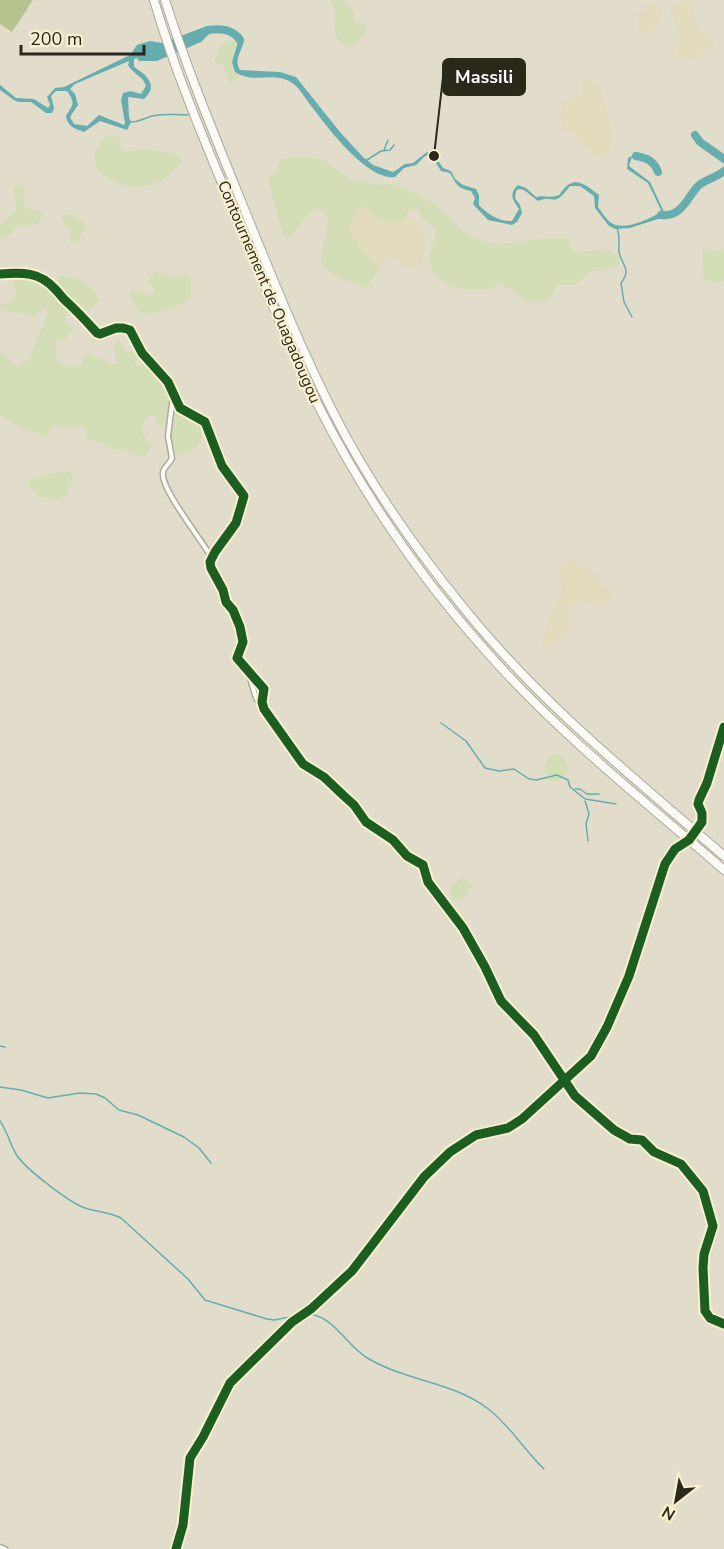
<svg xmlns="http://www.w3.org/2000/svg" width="724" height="1549" font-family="'Nunito Sans',sans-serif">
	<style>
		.green { fill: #d3deb6 }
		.forest { fill: #b5c48e }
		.sand { fill: #e3dbbe }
		.water { fill: #65adaf; fill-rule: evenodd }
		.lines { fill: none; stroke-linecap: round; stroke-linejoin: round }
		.stream { stroke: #65adaf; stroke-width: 1.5 }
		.river { stroke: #65adaf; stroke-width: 8 }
		.street-casing { stroke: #adaa9c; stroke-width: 7 }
		.highway-casing { stroke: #adaa9c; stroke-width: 10 }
		.street { stroke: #fbfaf7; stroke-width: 4 }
		.highway { stroke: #fbfaf7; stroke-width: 8 }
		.cycleway-casing { stroke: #f8f0cf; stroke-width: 13 }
		.cycleway { stroke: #1b5e20; stroke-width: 9 }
		.labels { text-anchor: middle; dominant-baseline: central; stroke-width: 4.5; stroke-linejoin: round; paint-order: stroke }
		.street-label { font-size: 16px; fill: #2a271b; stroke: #f8f0cf }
		.leader { fill: none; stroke: #2a271b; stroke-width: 2 }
		.callout-dot { fill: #2a271b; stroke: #f8f0cf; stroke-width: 2 }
		.callout { fill: #2a271b; stroke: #2a271b; stroke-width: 2 }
		.callout-label { font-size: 18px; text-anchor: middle; font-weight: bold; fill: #fff }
	</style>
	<rect width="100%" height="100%" fill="#e2ddcb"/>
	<!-- green -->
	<g class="green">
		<path d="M343,0L354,12V22L367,25L364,35L351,47C330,43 335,24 334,9C334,6 331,3 330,0Z"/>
		<polygon points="231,41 238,42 234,55 235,72 240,76 233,82 230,83 223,66 214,60 222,45"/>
		<path d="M114,135L120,139V148C128,155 133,149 142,149C154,149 170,152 180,157V163C158,194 122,194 96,168L94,153L104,138Z"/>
		<path d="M297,157L321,158L350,179L381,185L387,183C403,188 421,195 434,204C444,211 450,220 458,228C463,233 489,244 496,244C519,243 542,237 566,238L568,239L573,252L608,250L620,257V262L617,267L589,272L575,285H557L548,302H530L501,284C482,295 440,292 431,267C426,255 435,243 436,231L433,226L423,220L418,209L415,208L408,211C404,234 377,219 367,209L358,208L349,227L360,251L380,267L366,288C351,283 333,276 321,265C319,252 332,223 326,215C324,212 321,210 318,208C306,213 300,228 289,237L283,236L268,178L278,171L279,162L281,159Z"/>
		<path d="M20,184L24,188L26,192L23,195L24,205L33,212L37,209L43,215L39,223L35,225L18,226L5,239L0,237V224L16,211C17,202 11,193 15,185Z"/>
		<path d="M64,214C72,214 82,219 86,226L78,242L70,243L69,230L64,225L62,217Z"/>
		<polygon points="703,249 714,251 724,250 724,280 717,283 708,281 702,275"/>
		<path d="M154,272L176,277L183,274L191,275V298C177,308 158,315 140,313L129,295L133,289L147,295H153L155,289L148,282Z"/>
		<path d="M63,275C78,279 93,283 99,299L96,306L88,311L68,299V297L62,294L58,288L59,277Z"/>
		<path d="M16,276C39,275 54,292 68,308L65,320L73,329V333L68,334L67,338L56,341V360L67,366L81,367L84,356L87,353L112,364H117C116,355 110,346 119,340L127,353L134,350L138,357L134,361L139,366L150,360L169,384L170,404L203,422L205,426C200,448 192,456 171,454L168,424L162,428L155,423L158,420L154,416H149L144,420L142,432L151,446L146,456L132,454L125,449L117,451L85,437V430L80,425L73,429L53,426L47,436C30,431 14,425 0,415V350L15,367L29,360L48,312L42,308L33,317L23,313L0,310V305L11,303L18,294C14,288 11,282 16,276Z"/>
		<path d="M65,470L70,472L74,478L66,495L60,500C43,499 34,497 28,480Z"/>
		<path d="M560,755C566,759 568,765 567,772L559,780L551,782L549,780V776L544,770C544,759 550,756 560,755Z"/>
		<polygon points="462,877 473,884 473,888 466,890 469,895 460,901 453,901 450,887"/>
	</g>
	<!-- forest -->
	<polygon class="forest" points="0,0 33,0 12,32 0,24"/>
	<!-- sand -->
	<g class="sand">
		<path d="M694,0L696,2L692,15L698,25L700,33L709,34L715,46L712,48L704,47C697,62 691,63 676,54L682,40L670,10L674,4Z"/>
		<path d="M647,2L663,9C661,21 656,32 643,33L639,30L637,13L643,10Z"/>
		<path d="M582,79L595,80C602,88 603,96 606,106C610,124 621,148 599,158C587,156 583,142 575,136C573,134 569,133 567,131C557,123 559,110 566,100L583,94Z"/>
		<path d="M363,206C377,214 390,233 407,217C411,220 417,222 420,226C428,236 426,260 418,270L407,268L394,256L386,258L380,267L360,251L349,227L358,208Z"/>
		<path d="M569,560C588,562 599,580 612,593L611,599L601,608L584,602L572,603L569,609L568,618L577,625L567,632L553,646L542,647L550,614L561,593L560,566Z"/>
	</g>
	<!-- water -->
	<g class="water">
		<path d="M207,26L209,29L216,28V30L212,31L201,42L157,61H139L137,58L134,59V67C147,75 159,86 144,99L128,97L129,117L131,122L127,130L100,121L84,132C75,129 67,126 66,116C73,104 76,104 67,91H56L51,96L54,108L52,113H46L31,102H19L14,100L0,90V85L16,98L34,99L48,108L50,105L47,97L55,88L64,87L130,55L137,45L150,41L162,43ZM129,61L128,65C133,74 143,76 146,86L141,94L131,91L123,93L121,100L125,123L124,125L99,115L87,126L74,124L70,117L78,105L75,94L70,89L75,84Z"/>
		<path d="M233,32L240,33L244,39C243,51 233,59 240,70L280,72L296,77L340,132L363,157L373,165L393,172L405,164L413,163L427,152H432L443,168L451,171L455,179L463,185L476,189L479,195V205C487,214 500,222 512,221L519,209C513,200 508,194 518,185L526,188L536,197C543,195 549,198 556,196C561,195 559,194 563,190C575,174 587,186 599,195L598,207C602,212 605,218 610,222C623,232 647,220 659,213L661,210L648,183L627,169L628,158L636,154L644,158L632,157L629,166L650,182L665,214L661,218L630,228L615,229L609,226L595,208L594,196L580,186H570C552,210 555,193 538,201L524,190L519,189L516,191L515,198L520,205L522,213L517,222L512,225L488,220L473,204L475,198L471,191C457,188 457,185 450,173L441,171L431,155L425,156L416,165L404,168L395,177C363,181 316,112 298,88C278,67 255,86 235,72L232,62L238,42L233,35Z"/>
	</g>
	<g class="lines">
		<!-- stream -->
		<g class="stream">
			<path d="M131,122C140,122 142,119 149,117C157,114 180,114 188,115"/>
			<polyline points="384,150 388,140"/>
			<polyline points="367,160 381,151 390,150 394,145"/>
			<path d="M617,228C621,239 618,242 619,252C622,266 632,269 621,283L624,302L632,317"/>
			<polyline points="441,723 466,741 485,768 499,771 514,769 529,779 536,780 557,775 568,780 570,787 585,799 616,804"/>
			<polyline points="575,789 580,789 587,794 599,794"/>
			<polyline points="585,801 589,814 586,824 588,841"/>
			<polyline points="0,1046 5,1047"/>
			<polyline points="0,1087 21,1090 48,1098 80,1093 96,1094 105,1098 119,1110 138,1115 184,1137 199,1148 211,1163"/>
			<path d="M0,1121C7,1131 10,1144 16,1154C24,1168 70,1203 85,1208C97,1212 109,1212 121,1218L188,1279L205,1300L267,1319L274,1320L300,1315"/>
			<path d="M307,1314C333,1314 348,1348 369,1359C407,1381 452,1382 487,1408C509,1424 524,1450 544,1469"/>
		</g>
		<!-- river -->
		<g class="river">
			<path d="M208,30C220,28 233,29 240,40"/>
			<polyline points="695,135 700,142 724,159"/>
			<path d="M636,156C647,158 654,161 658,172"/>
			<path d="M661,215C681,218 687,198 698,186C706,179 716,178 724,171"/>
		</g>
		<!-- street casing -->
		<g class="street-casing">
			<g id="street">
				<path d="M0,274C22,272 40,272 55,289C60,294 63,299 68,303C79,313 87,322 97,333L100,334L116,328H123L130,330L142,353L168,382L180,408L205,422L222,466L244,496L236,523L215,552L210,562L211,568L223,590L226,602L233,610L240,627L243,642L237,658L264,689L262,702L264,709L303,764L324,777L344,796L354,805L366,822L393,840L407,856L423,865L428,882L463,928L485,967L501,1001L534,1035L575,1096L614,1130L630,1139L642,1140L654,1152L681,1164L703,1191L713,1226L704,1254L703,1268L705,1311L710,1318L724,1324"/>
				<path d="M173,396L168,436L172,458C170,464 163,467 163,473C160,488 202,540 211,557"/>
				<polyline points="249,675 256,698 262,706"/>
				<polyline points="0,1547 5,1549"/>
				<polyline points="176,1549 183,1525 190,1458 203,1437 230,1383 292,1322 311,1309 352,1271 424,1177 450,1152 476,1135 508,1128 522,1119 591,1056 607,1027 629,976 665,864 675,849 689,840 702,822 702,813 698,804 699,800 707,783 724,727"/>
			</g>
		</g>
		<!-- highway casing -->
		<g class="highway-casing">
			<g id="highway">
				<path d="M154,0C176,75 207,147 237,219C263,281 287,344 318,405C362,492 420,577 485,650C557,732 642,799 724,870"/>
				<path d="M165,0C187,69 214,134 241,201C270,272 298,343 333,412C368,481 414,547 463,607C539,702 633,777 724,856"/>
			</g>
		</g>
		<!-- street -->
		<use href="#street" class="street"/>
		<!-- highway -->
		<use href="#highway" class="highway"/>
		<!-- cycleway casing -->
		<g class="cycleway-casing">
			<g id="cycleway">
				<path d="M0,274C22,272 40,272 55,289C60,294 63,299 68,303C79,313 87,322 97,333L100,334L116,328H123L130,330L142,353L168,382L180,408L205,422L222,466L244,496L236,523L215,552L210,562L211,568L223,590L226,602L233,610L240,627L243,642L237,658L264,689L262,702L264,709L303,764L324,777L344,796L354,805L366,822L393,840L407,856L423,865L428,882L463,928L485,967L501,1001L534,1035L575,1096L614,1130L630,1139L642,1140L654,1152L681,1164L703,1191L713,1226L704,1254L703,1268L705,1311L710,1318L724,1324"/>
				<polyline points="176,1549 183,1525 190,1458 203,1437 230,1383 292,1322 311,1309 352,1271 424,1177 450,1152 476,1135 508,1128 522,1119 591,1056 607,1027 629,976 665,864 675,849 689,840 702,822 702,813 698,804 699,800 707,783 724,727"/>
			</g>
		</g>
		<!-- cycleway -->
		<use href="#cycleway" class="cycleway"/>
	</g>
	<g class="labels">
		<!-- street labels -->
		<g class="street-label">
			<text transform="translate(269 292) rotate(67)">Contournement de Ouagadougou</text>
		</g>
	</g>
	<!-- callouts -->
	<path class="leader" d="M434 156L443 77"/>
	<circle class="callout-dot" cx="434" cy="156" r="6"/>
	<rect class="callout" x="443" y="59" width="82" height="36" rx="6"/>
	<g class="callout-label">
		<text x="484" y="83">Massili</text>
	</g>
	<!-- north arrow -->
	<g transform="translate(676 1501) rotate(211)" stroke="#f8f0cf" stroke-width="4.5" paint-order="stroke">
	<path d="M0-4.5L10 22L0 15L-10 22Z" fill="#2a271b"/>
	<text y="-9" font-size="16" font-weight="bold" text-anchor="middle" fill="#2a271b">N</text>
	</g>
	<!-- scale -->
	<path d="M21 45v9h123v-9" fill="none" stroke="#2a271b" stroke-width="3"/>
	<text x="30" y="45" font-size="18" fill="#2a271b" stroke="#f8f0cf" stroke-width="4.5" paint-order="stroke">200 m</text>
</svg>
